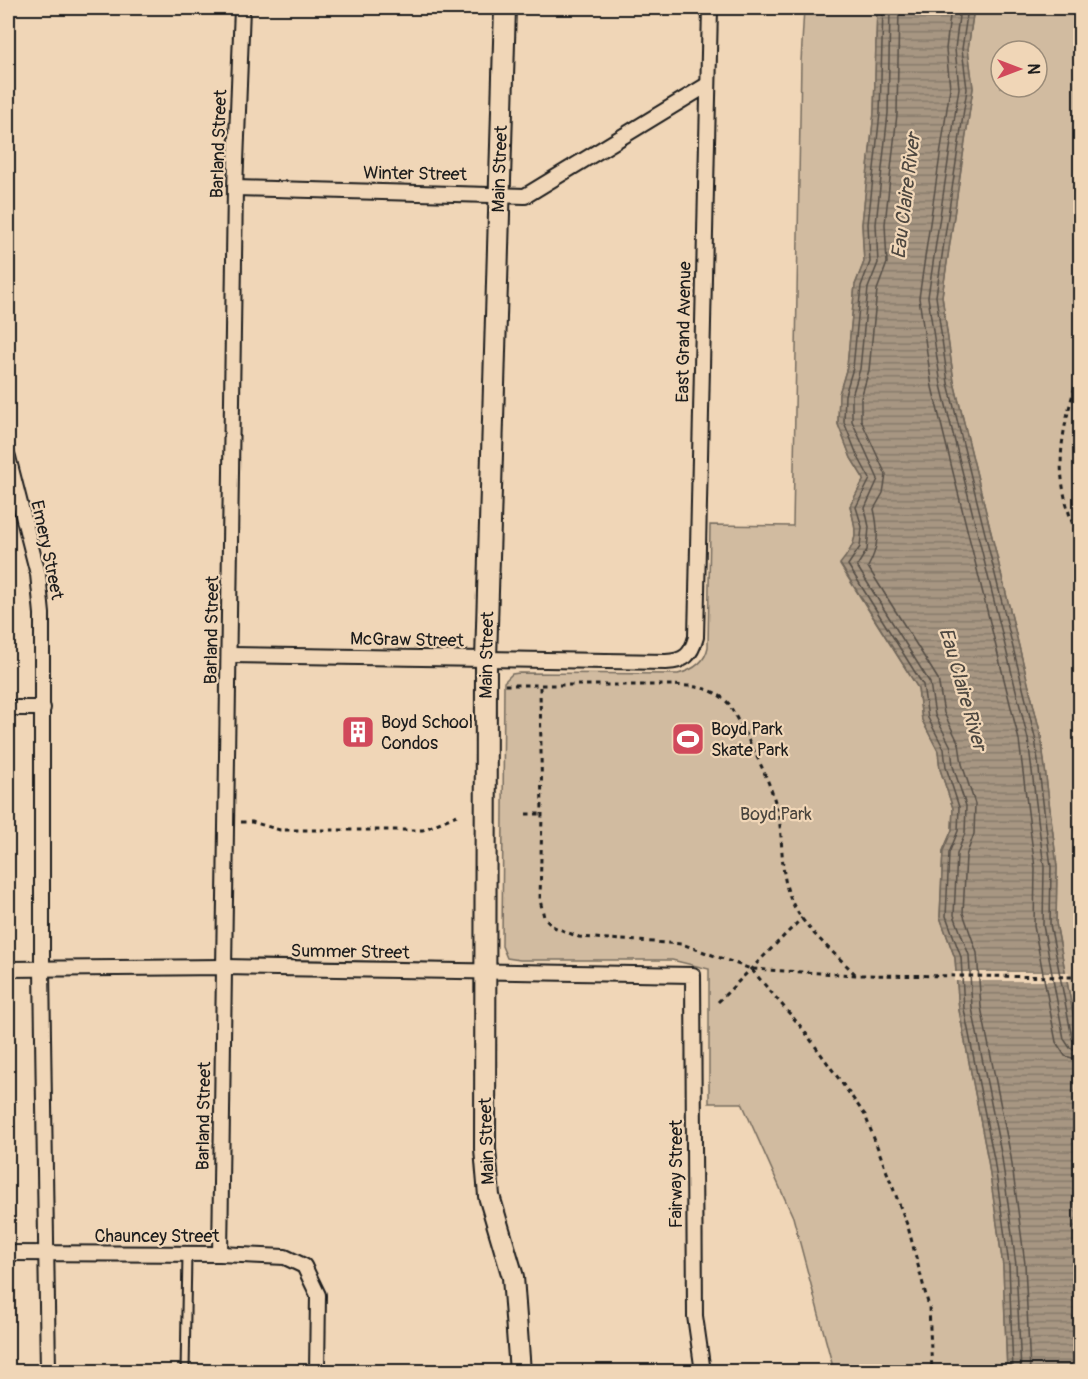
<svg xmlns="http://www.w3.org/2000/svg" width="1088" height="1379" font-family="Pangolin,sans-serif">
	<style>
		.park { fill: #d1bba0; stroke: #766c5e; stroke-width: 1.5; fill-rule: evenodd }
		.water { fill: url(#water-rules); stroke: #6f6559; stroke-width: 1.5 }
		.pier { fill: #f0d6b7 }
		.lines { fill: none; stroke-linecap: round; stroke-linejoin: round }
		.shore { stroke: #544d45; stroke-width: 1.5 }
		.lane-casing { stroke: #1c1c1c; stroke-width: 11 }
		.street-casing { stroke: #1c1c1c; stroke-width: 18 }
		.secondary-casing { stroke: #1c1c1c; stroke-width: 24 }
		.path { stroke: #1c1c1c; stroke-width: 3; stroke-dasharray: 4.5 4.5; stroke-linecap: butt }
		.lane { stroke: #f0d6b7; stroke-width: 7 }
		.street { stroke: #f0d6b7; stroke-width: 14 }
		.secondary { stroke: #f0d6b7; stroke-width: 20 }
		.labels { text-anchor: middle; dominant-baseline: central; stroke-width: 4.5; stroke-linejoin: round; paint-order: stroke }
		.street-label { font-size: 18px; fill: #1c1c1c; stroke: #f0d6b7 }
		.poi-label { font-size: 18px; fill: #1c1c1c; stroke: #f0d6b7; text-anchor: start }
		.park-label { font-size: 18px; fill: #49443d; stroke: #f0d6b7 }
		.water-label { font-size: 20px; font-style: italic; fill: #4d4740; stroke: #f0d6b7 }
	</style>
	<defs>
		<pattern id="water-rules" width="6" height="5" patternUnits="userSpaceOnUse" patternTransform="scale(1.5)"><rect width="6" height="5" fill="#a79682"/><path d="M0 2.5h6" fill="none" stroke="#877a6a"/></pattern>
	</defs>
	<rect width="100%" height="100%" fill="#f0d6b7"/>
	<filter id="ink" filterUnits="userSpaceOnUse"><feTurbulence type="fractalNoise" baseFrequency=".0167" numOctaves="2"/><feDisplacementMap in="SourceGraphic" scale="12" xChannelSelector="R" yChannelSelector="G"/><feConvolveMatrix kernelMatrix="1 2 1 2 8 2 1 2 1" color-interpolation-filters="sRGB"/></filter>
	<g filter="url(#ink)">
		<!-- park -->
		<g class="park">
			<path d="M804,8H877L874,113L862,224L864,262L855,285L847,367L839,394L838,424L851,458L864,479L850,506C858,534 858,542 840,565L918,688L922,720L938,751L940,769L953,808L952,830L943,851L940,917L955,958L959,1010L988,1160L1003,1266L1007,1371H834L793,1217L742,1103H709V969L672,960H520L507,958L502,946L504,682L512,674L519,673L678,674C693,670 705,663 708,647L710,525L793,526L801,62Z"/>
			<path d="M974,8H1080V1051L1056,923L1057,867L1041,736L954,382L942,296L973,88L968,49ZM1001,51H1037V87H1001Z"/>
		</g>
		<!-- water -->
		<path class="water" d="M877,8H974L968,49L973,88L942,296L954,382L1041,736L1057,867L1056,923L1080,1051V1371H1007L1003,1266L988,1160L959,1010L955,958L940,917L943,851L952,830L953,808L940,769L938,751L922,720L918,688L840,564C858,542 858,534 850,506L864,479L851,458L838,424L839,394L847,367L855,285L864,262L862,224L874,113Z"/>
		<!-- pier -->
		<polygon class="pier" points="953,972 1069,972 1070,981 954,981"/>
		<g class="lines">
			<!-- shore -->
			<g class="shore">
				<polyline points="883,8 880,113 868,224 870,262 861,286 853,368 845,395 844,422 857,455 870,479 856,507 862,527 860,547 848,565 923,685 928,718 944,749 946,767 959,807 958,831 949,853 946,916 961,957 964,1009 994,1159 1009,1265 1013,1372"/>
				<polyline points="890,8 888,113 876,224 878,263 868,288 860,369 852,396 852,421 878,479 865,508 869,527 867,550 857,566 930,683 935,715 951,747 953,766 966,806 965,833 957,854 954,915 969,955 972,1008 1002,1158 1016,1265 1021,1372"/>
				<path d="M899,8L897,114L885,224L887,263L877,290L869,370L861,398V420L886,475L883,493L874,509C879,531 879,547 868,567L938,679L944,713L959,744L962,764L975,804L974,834L966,856L963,913L977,953L981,1007L1011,1157L1025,1264L1030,1372"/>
				<polyline points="951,8 946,49 950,88 919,298 932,387 1019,740 1035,868 1034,926 1056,1042 1065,1056 1080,1060"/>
				<polyline points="960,8 955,49 959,88 928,297 941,385 1028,739 1044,867 1043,925 1064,1039 1070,1048 1080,1051"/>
				<polyline points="968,8 962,49 967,89 936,296 948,383 1035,737 1051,867 1050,924 1072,1038 1075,1043 1080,1044"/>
			</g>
			<!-- lane casing -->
			<g class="lane-casing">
				<polyline id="lane" points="185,1372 187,1254"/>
			</g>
			<!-- street casing -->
			<g class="street-casing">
				<g id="street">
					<polyline points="235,188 525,196 707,85"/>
					<polyline points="8,457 38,574 42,614 42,970 48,1372"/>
					<path d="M230,655L666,662C685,661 691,655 696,637L710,8"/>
					<polyline points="8,708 43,708"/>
					<polyline points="8,969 225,967 693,975 695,1316 703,1372"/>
					<polyline points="8,1253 220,1254 285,1257 304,1266 318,1295 317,1372"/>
					<polyline points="220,1254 235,188 242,8"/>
				</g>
			</g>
			<!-- secondary casing -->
			<g class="secondary-casing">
				<polyline id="secondary" points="505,8 486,660 485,1149 489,1196 513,1277 520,1372"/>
			</g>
			<!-- path -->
			<g class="path">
				<path d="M1080,370C1059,439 1051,474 1080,543"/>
				<path d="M505,685H673C694,686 714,687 729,704C747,738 769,774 778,813C784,842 779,874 792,902C805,930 834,952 855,974"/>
				<polyline points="540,687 542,814 540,900 544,917 554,927 579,937 682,944 751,969 856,975 1080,977"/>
				<polyline points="526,814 542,814"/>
				<polyline points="241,822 252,822 280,830 423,830 457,815"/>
				<polyline points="752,970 802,1028 865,1115 908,1227 929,1307 932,1372"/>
				<polyline points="718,1002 802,918"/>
			</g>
			<!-- lane -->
			<use href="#lane" class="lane"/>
			<!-- street -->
			<use href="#street" class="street"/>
			<!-- secondary -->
			<use href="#secondary" class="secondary"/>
		</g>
	</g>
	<!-- icons -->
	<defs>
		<g id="building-square" transform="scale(1.725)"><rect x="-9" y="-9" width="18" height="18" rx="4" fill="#d1495b" stroke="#f0d6b7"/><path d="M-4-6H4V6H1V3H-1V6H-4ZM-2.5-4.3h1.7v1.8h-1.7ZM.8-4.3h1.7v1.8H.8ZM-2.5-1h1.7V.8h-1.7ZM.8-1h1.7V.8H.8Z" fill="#fff"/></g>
		<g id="stadium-square" transform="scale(1.725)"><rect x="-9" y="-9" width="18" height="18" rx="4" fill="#d1495b" stroke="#f0d6b7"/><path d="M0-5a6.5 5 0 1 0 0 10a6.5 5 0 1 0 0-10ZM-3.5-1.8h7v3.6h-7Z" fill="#fff"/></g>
	</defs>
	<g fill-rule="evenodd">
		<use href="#building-square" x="358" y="732"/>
		<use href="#stadium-square" x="688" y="739"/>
	</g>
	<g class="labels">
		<!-- street labels -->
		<g class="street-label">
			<text transform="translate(219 144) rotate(-88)">Barland Street</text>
			<text transform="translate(500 169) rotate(-88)">Main Street</text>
			<text transform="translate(415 174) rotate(1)">Winter Street</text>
			<text transform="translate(684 332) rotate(-89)">East Grand Avenue</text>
			<text transform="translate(47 550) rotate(78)">Emery Street</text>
			<text transform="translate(212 630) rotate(-89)">Barland Street</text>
			<text transform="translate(407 640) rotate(1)">McGraw Street</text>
			<text transform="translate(487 655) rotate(-89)">Main Street</text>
			<text transform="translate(350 952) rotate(1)">Summer Street</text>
			<text transform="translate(204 1116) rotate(-89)">Barland Street</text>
			<text transform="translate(487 1141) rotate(-92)">Main Street</text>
			<text transform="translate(676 1174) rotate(-90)">Fairway Street</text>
			<text x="157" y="1236">Chauncey Street</text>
		</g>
		<!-- poi labels -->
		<g class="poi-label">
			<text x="381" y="722">Boyd School<tspan x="381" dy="21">Condos</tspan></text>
			<text x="711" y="729">Boyd Park<tspan x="711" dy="21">Skate Park</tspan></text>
		</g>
		<!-- park labels -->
		<g class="park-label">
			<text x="776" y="814">Boyd Park</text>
		</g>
		<!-- water labels -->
		<g class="water-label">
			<text transform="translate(906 196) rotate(-83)">Eau Claire River</text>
			<text transform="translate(963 689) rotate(74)">Eau Claire River</text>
		</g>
	</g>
	<!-- margin -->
	<rect width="1088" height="1379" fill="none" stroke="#f0d6b7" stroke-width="30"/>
	<rect x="15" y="15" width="1058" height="1349" fill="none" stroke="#1c1c1c" stroke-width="2" filter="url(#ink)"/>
	<!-- north arrow -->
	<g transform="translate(1019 69) rotate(90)"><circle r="28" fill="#f0d6b7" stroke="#9b8c79" stroke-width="1.5"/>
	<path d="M0-4.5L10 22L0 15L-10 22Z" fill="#d1495b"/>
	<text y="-9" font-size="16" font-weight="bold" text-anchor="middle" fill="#1c1c1c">N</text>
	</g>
</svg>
